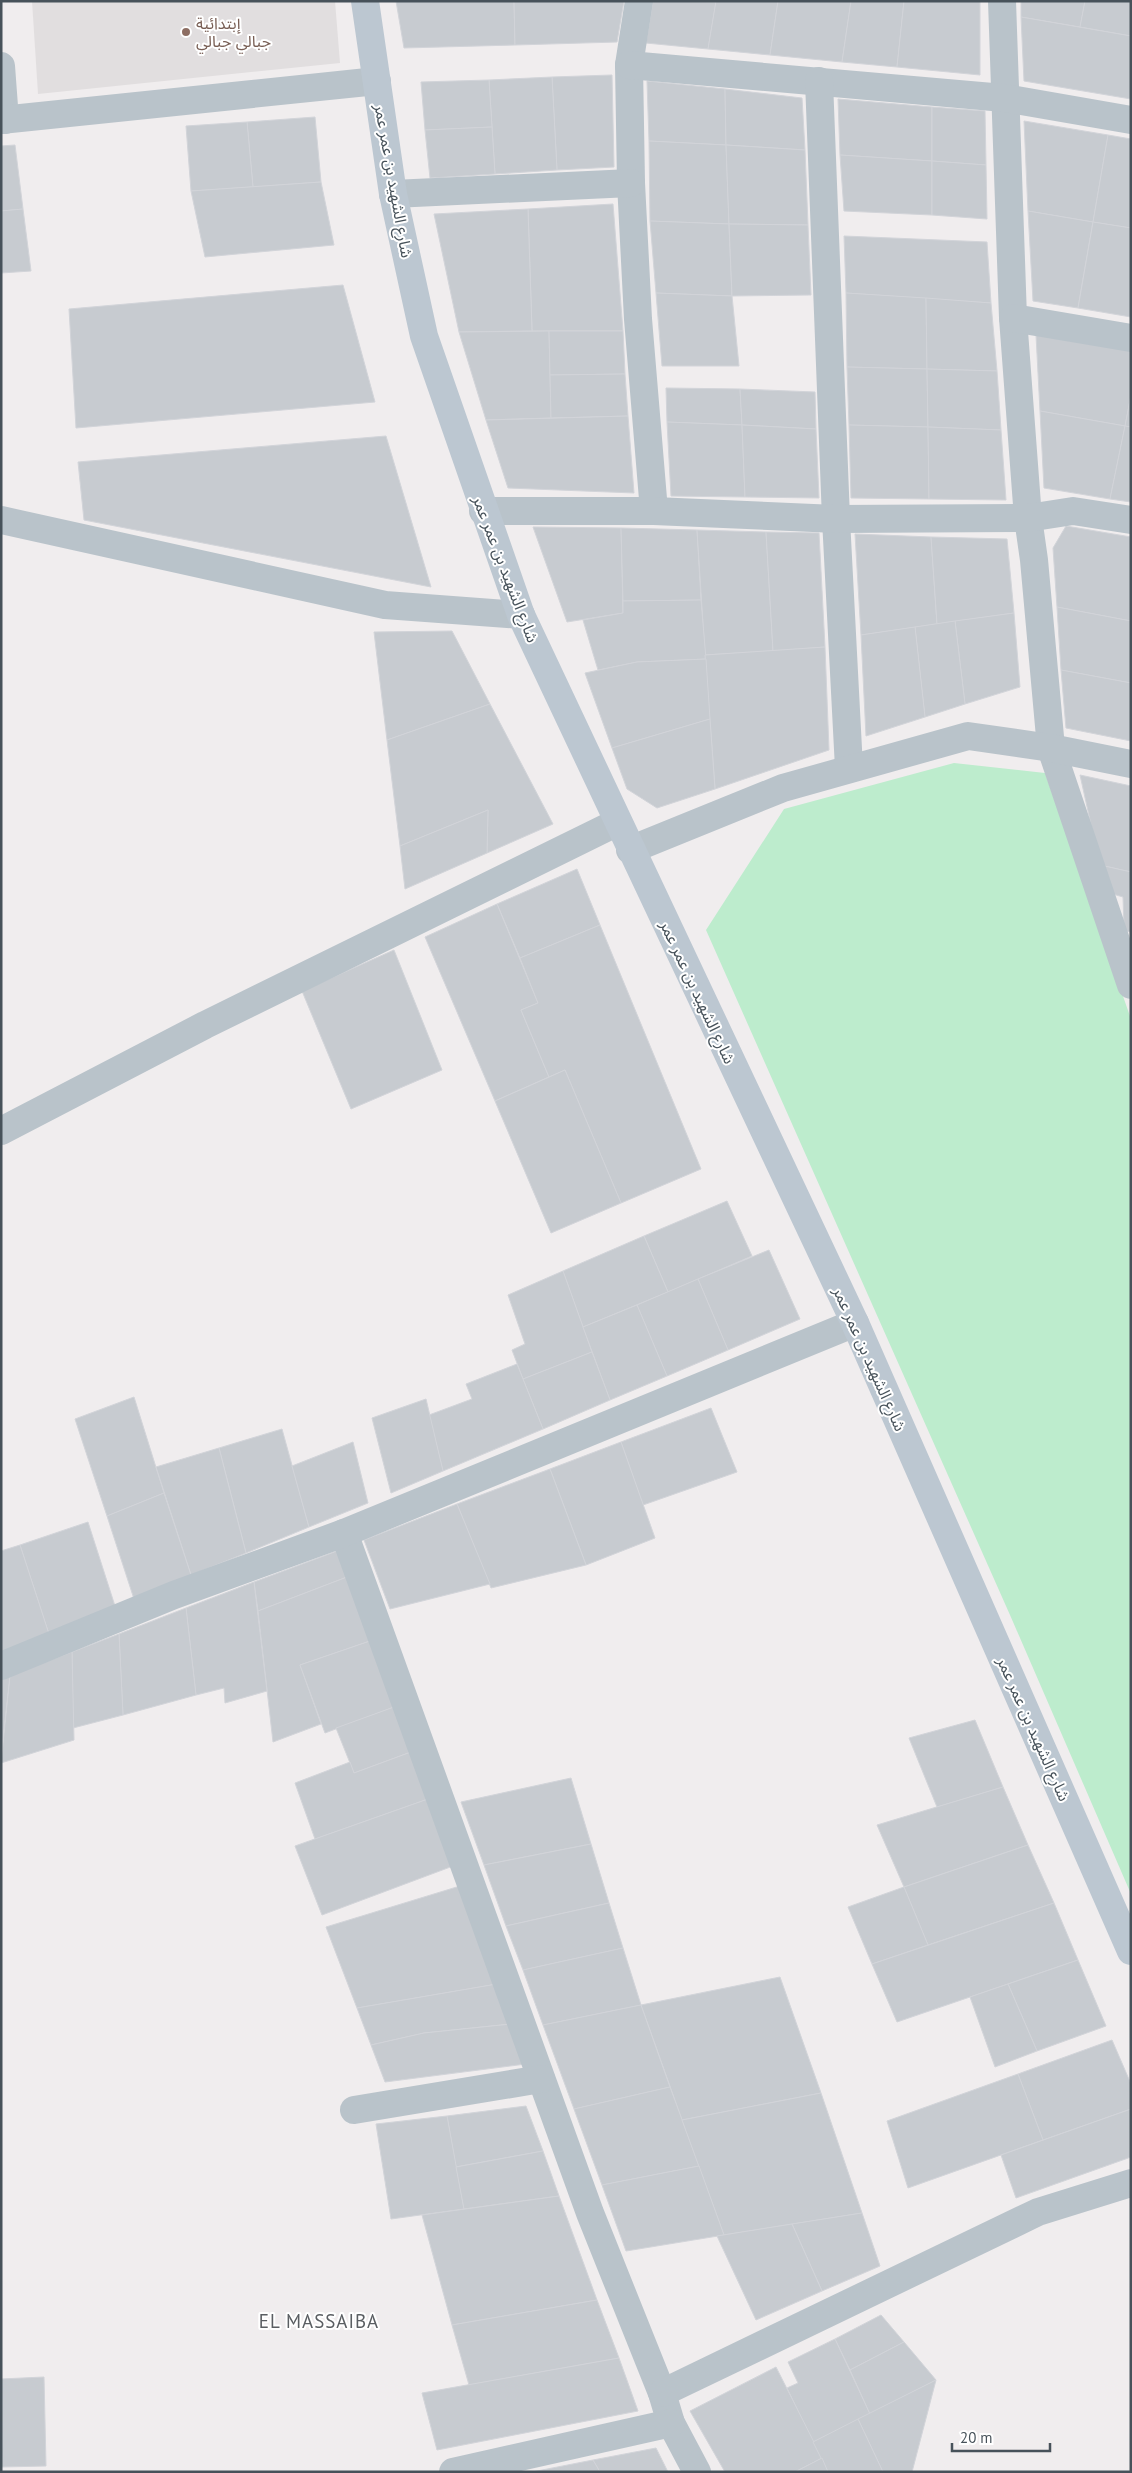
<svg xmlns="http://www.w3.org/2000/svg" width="1132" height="2473" font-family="'PT Sans','Noto Sans Arabic',sans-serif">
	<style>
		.education { fill: #e1dedf }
		.green { fill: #bdeccd }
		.building { fill: #c7cbd0; stroke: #d2d4d9 }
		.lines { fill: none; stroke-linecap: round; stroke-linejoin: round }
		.street { stroke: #b9c3ca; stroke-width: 28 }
		.secondary { stroke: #bcc7d1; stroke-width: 28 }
		.education-dot { fill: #8d6e63; stroke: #fff; stroke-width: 2 }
		.labels { text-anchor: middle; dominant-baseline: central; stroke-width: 4; stroke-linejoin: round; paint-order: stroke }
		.education-label { font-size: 16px; fill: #785e54; stroke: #fff; text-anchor: start }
		.street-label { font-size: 16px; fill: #47525a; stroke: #fff }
		.quarter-label { font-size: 19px; letter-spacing: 1px; fill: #5a5e62; stroke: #fff }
	</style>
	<rect width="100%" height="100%" fill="#f0edee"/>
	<!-- education -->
	<polygon class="education" points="32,1 335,1 340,63 38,94"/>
	<!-- green -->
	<polygon class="green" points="954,763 1045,773 1131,1019 1131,1894 1010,1615 706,930 784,809"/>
	<!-- building -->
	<g class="building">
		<polygon points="396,1 514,1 515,45 404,48"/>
		<polygon points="514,1 624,1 617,42 515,45"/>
		<polygon points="653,1 716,2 708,49 646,43"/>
		<polygon points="716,1 778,1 770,55 708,49"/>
		<polygon points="778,1 851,1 842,62 770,55"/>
		<polygon points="851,1 904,1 897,67 842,62"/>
		<polygon points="904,1 980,1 980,75 897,67"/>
		<polygon points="1021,1 1085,1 1080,27 1021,17"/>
		<polygon points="1085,1 1131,1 1131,36 1080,27"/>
		<polygon points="1021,17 1131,36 1131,99 1024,81"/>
		<polygon points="612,75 614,167 557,170 552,77"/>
		<polygon points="552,77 557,170 495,174 489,80"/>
		<polygon points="489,80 492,127 425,130 421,82"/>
		<polygon points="647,81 725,89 726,145 649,141"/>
		<polygon points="725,89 802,98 805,150 726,145"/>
		<polygon points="838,99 932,107 932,161 840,155"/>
		<polygon points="932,107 985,111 986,165 932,161"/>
		<polygon points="315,117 321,182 253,187 247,122"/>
		<polygon points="1024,121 1108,135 1093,222 1028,211"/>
		<polygon points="247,122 253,187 191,191 186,126"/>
		<polygon points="492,127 495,174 430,178 425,130"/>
		<polygon points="1108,135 1131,139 1131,228 1093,222"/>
		<polygon points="649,141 726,145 729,224 650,221"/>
		<polygon points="15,145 23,209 1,211 1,146"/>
		<polygon points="726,145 805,150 808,225 729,224"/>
		<polygon points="840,155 932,161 932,215 844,211"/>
		<polygon points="932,161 986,165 987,219 932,215"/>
		<polygon points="321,182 334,245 205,257 191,191"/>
		<polygon points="613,204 623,331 532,331 528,209"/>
		<polygon points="23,209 31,271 1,273 1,211"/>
		<polygon points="528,209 532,331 459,332 434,214"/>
		<polygon points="1028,211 1093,222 1078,308 1033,301"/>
		<polygon points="650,221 729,224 732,296 656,293"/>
		<polygon points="1093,222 1131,228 1131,317 1078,308"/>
		<polygon points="729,224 808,225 811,295 732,296"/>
		<polygon points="844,236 987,242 991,303 846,293"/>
		<polygon points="343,285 375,402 76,428 69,309"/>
		<polygon points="656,293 732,296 739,366 662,366"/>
		<polygon points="846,293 926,298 927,369 847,367"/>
		<polygon points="926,298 991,303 997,371 927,369"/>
		<polygon points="549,331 551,418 486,420 459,332"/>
		<polygon points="549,331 623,331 625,374 550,375"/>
		<polygon points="1036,335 1131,351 1131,395 1125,426 1040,411"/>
		<polygon points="847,367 927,369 928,427 849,425"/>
		<polygon points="927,369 997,371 1001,430 928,427"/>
		<polygon points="625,374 628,416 551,418 550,375"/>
		<polygon points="666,388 740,389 742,425 667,422"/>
		<polygon points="740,389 815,392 816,429 742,425"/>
		<polygon points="1131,395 1131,427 1125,426"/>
		<polygon points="1040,411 1125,426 1110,499 1044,488"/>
		<polygon points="628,416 634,493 508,488 486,420"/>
		<polygon points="667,422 742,425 745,497 671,496"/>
		<polygon points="742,425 816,429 819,498 745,497"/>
		<polygon points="849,425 928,427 929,499 851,498"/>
		<polygon points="1125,426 1131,427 1131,502 1110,499"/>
		<polygon points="928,427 1001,430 1006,500 929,499"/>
		<polygon points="386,436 431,587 84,520 78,462"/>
		<polygon points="1066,526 1131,537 1131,621 1057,607 1053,548"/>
		<polygon points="533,527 621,528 623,613 567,622"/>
		<polygon points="621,528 697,530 701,600 623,601"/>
		<polygon points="697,530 766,532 773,651 705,655"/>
		<polygon points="766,532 819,533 825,647 773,651"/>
		<polygon points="855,534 931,537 937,624 861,635"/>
		<polygon points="931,537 1007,539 1014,613 937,624"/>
		<polygon points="701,600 706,659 637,662 598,670 583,620 623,613 623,601"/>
		<polygon points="1057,607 1131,621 1131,683 1061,670"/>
		<polygon points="1014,613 1020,687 965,704 955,621"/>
		<polygon points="955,621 965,704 925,717 915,627"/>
		<polygon points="915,627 925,717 866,736 861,635"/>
		<polygon points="452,631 490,704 387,740 374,632"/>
		<polygon points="825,647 829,750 715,789 705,655"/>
		<polygon points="706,659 710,719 612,748 585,673 637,662"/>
		<polygon points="1061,670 1131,683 1131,741 1066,728"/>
		<polygon points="490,704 553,824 487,853 488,810 400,846 387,740"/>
		<polygon points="710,719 715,789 657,808 627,789 612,748"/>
		<polygon points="1080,775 1131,786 1131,872 1100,865"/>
		<polygon points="488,810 487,853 405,889 400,846"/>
		<polygon points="1100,865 1131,872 1131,932 1126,931 1124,926 1123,897 1106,892"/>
		<polygon points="577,869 600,925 520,958 497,904"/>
		<polygon points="497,904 538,1003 521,1010 549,1077 495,1101 425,937"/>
		<polygon points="600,925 701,1169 621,1203 565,1070 549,1077 521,1010 538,1003 520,958"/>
		<polygon points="394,950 442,1070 351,1109 302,991"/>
		<polygon points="565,1070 621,1203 551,1233 495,1101"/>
		<polygon points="727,1201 752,1256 668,1292 644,1236"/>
		<polygon points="644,1236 668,1292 583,1327 563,1271"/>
		<polygon points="769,1250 800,1319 728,1350 698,1279"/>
		<polygon points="563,1271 592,1352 523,1379 512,1350 525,1344 508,1295"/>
		<polygon points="698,1279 728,1350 667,1376 637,1305"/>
		<polygon points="637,1305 667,1376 610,1400 583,1327"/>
		<polygon points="592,1352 610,1400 543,1429 523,1379"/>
		<polygon points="517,1364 543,1429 443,1471 429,1415 472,1399 466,1384"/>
		<polygon points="134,1397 164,1493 107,1516 75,1419"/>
		<polygon points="426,1399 443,1471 391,1493 372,1418"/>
		<polygon points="711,1408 737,1472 643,1505 621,1442"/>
		<polygon points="282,1429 309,1527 246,1553 219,1448"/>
		<polygon points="353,1442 368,1503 309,1527 292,1466"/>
		<polygon points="621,1442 655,1538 586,1565 550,1469"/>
		<polygon points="219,1448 246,1553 191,1575 156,1467"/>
		<polygon points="550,1469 586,1565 491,1588 457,1504"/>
		<polygon points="164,1493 191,1575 134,1599 107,1516"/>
		<polygon points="457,1504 490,1584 390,1609 364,1540"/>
		<polygon points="88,1522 115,1606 49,1634 20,1545"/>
		<polygon points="20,1545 49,1634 1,1653 1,1551"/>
		<polygon points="337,1551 347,1577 258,1611 254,1582"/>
		<polygon points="347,1577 370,1641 300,1665 321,1724 273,1742 258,1611"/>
		<polygon points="254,1582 267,1691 225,1703 224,1688 196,1695 186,1608"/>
		<polygon points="186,1608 196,1695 123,1715 119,1634"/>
		<polygon points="119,1634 123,1715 73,1728 72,1652"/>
		<polygon points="370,1641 394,1707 325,1733 300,1665"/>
		<polygon points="72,1652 74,1740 1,1763 10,1675"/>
		<polygon points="10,1675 1,1756 1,1679"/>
		<polygon points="394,1707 411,1752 354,1773 336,1728"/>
		<polygon points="975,1720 1003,1787 937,1807 909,1738"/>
		<polygon points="411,1752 428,1799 315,1839 295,1783 350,1762 354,1773"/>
		<polygon points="571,1778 591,1844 484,1865 461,1802"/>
		<polygon points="1003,1787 1028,1845 904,1887 877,1825"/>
		<polygon points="428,1799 453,1866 322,1915 295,1846"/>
		<polygon points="591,1844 609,1903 506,1926 484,1865"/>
		<polygon points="1028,1845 1054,1903 928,1945 904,1887"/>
		<polygon points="460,1886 497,1984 357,2008 326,1927"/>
		<polygon points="904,1887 928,1945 872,1964 848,1907"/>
		<polygon points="609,1903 623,1948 523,1970 506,1926"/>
		<polygon points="1054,1903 1078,1960 897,2022 872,1964"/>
		<polygon points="623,1948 641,2005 543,2025 523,1970"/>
		<polygon points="1078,1960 1106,2026 1037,2051 1008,1984"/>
		<polygon points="780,1977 821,2093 682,2120 641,2005"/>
		<polygon points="497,1984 511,2024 424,2033 371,2045 357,2008"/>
		<polygon points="1008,1984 1037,2051 995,2067 970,1997"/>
		<polygon points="641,2005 670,2087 574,2109 543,2025"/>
		<polygon points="511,2024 526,2064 385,2082 371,2045 424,2033"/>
		<polygon points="1112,2040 1131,2084 1131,2109 1043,2140 1018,2074"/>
		<polygon points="1018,2074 1043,2140 908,2188 887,2121"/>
		<polygon points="670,2087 699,2166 602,2185 574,2109"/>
		<polygon points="821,2093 862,2213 724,2235 682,2120"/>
		<polygon points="526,2106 543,2151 456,2167 447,2116"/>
		<polygon points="1131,2109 1131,2157 1016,2198 1001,2155"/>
		<polygon points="447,2116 464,2209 391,2219 376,2124"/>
		<polygon points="543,2151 559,2196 464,2209 456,2167"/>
		<polygon points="699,2166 724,2235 626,2251 602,2185"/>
		<polygon points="559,2196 597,2300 452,2325 422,2215"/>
		<polygon points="862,2213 880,2266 822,2291 792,2224"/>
		<polygon points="792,2224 822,2291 756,2320 717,2236"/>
		<polygon points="597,2300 619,2358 469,2385 452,2325"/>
		<polygon points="881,2315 904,2342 850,2370 835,2339"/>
		<polygon points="835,2339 870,2414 813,2442 787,2388 798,2383 788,2362"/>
		<polygon points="904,2342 936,2380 870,2414 850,2370"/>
		<polygon points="619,2358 638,2411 437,2450 422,2393"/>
		<polygon points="776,2367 822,2458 795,2472 725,2472 690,2411"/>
		<polygon points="44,2377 46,2466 1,2467 1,2379"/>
		<polygon points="936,2380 912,2472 883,2472 858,2419"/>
		<polygon points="858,2419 883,2472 828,2472 813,2442"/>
		<polygon points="656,2448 668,2472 600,2472 593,2460"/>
		<polygon points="822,2458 828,2472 795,2472"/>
		<polygon points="593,2460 600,2472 532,2472"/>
	</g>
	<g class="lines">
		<!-- street -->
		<g class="street">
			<polyline points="639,1 629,65 631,183 638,319 654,511"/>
			<polyline points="1002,1 1013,318 1028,518 1034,560 1051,748 1131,985"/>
			<polyline points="629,65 1004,98 1131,120"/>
			<polyline points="1,66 5,120"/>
			<polyline points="819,81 836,519 849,768"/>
			<polyline points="1,120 377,81"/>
			<polyline points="393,194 631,183"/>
			<polyline points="1013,318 1131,338"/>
			<polyline points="483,511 654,511 836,519 1028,518 1073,511 1131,520"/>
			<polyline points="1,520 385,605 521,615"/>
			<polyline points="630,850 783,788 968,736 1051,748 1131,764"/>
			<polyline points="1,1131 205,1025 618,822"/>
			<polyline points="344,1533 590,2213 662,2393 671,2423 697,2472"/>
			<polyline points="1,1666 174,1595 344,1533 855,1323"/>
			<polyline points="354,2110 541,2079"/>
			<polyline points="662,2393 1038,2212 1131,2183"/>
			<polyline points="453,2472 671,2423"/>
		</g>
		<!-- secondary -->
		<polyline class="secondary" points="365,1 393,194 424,336 521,615 855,1323 1131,1951"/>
	</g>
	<!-- markers -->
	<circle class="education-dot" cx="186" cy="32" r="5"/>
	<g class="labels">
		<!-- education labels -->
		<g class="education-label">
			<text x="196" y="23">إبتدائية<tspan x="196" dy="18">جبالي جبالي</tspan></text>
		</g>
		<!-- street labels -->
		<g class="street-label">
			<text transform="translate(394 181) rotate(80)">شارع الشهيد بن عمر عمر</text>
			<text transform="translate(506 569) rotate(69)">شارع الشهيد بن عمر عمر</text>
			<text transform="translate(698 992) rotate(65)">شارع الشهيد بن عمر عمر</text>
			<text transform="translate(870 1359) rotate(66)">شارع الشهيد بن عمر عمر</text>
			<text transform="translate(1034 1729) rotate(66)">شارع الشهيد بن عمر عمر</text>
		</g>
		<!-- quarter labels -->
		<g class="quarter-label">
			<text x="319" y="2321">EL MASSAIBA</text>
		</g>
	</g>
	<!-- border -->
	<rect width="1132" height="2473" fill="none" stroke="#47525a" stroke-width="5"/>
	<!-- scale -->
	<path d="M952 2443v8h98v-8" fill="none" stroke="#47525a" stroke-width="2.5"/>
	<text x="960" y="2443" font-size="15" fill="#47525a" stroke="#ffffff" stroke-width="4" paint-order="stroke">20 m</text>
</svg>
